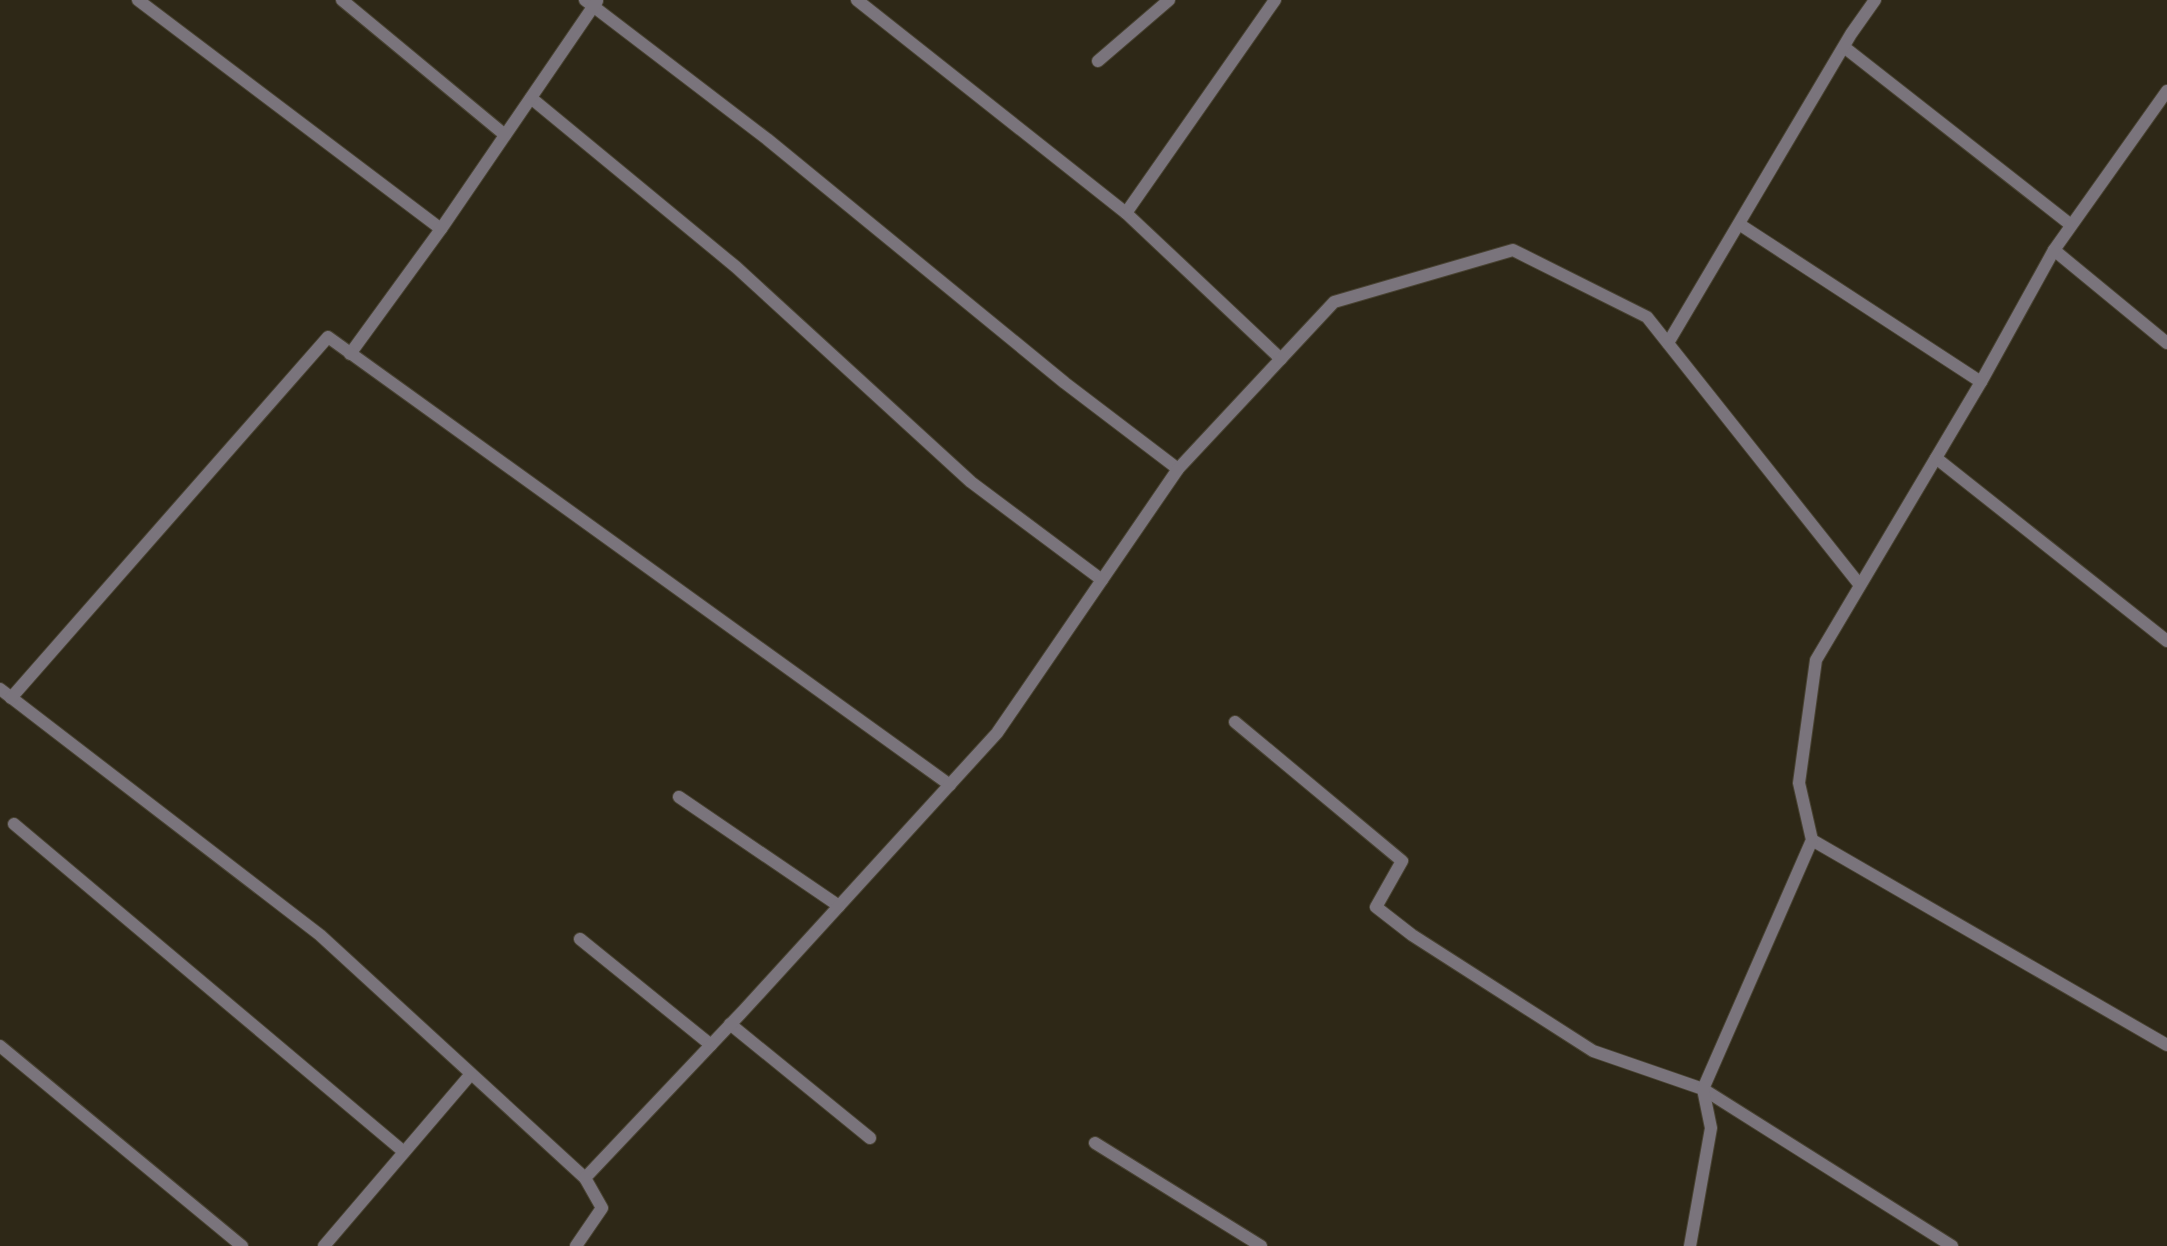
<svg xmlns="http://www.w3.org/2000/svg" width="2167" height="1246" font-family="Raleway,sans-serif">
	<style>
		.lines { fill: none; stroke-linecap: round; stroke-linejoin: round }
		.street-casing { stroke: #494333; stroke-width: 14 }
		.street { stroke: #7a747c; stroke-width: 12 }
	</style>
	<rect width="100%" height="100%" fill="#2e2817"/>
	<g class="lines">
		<!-- street casing -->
		<g class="street-casing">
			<g id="street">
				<polyline points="138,0 441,229"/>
				<polyline points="342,0 505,135"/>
				<polyline points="585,0 767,139 1065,383 1178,469"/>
				<polyline points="857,0 1126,213 1281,359"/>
				<polyline points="1844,47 2071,225"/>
				<polyline points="1098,61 1169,0"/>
				<polyline points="531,98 736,267 971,482 1102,580"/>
				<polyline points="1126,213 1275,0"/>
				<polyline points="1739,224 1981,382"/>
				<polyline points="2054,250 2167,343"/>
				<polyline points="1668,343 1851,34 1875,0"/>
				<polyline points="350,354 441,229 597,1"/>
				<polyline points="1936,458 2167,641"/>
				<polyline points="0,689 320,935 585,1178"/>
				<polyline points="11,698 328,337 950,785"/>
				<polyline points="1235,722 1402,861 1376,907 1412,935 1593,1051 1703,1089 1952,1246"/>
				<polyline points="679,797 839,906"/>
				<polyline points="14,824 404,1152"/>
				<polyline points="1812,840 2167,1045"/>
				<polyline points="580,939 711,1045"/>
				<polyline points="730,1024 870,1138"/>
				<polyline points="0,1046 242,1246"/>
				<polyline points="1095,1143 1261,1246"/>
				<polyline points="324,1246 471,1074"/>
				<polyline points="576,1246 602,1208 585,1178 744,1010 997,733 1178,469 1334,302 1513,250 1647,317 1859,584"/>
				<polyline points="1690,1246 1711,1128 1703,1089 1812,840 1799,783 1816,660 1981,382 2054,250 2167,91"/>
			</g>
		</g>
		<!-- street -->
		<use href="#street" class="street"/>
	</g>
</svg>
